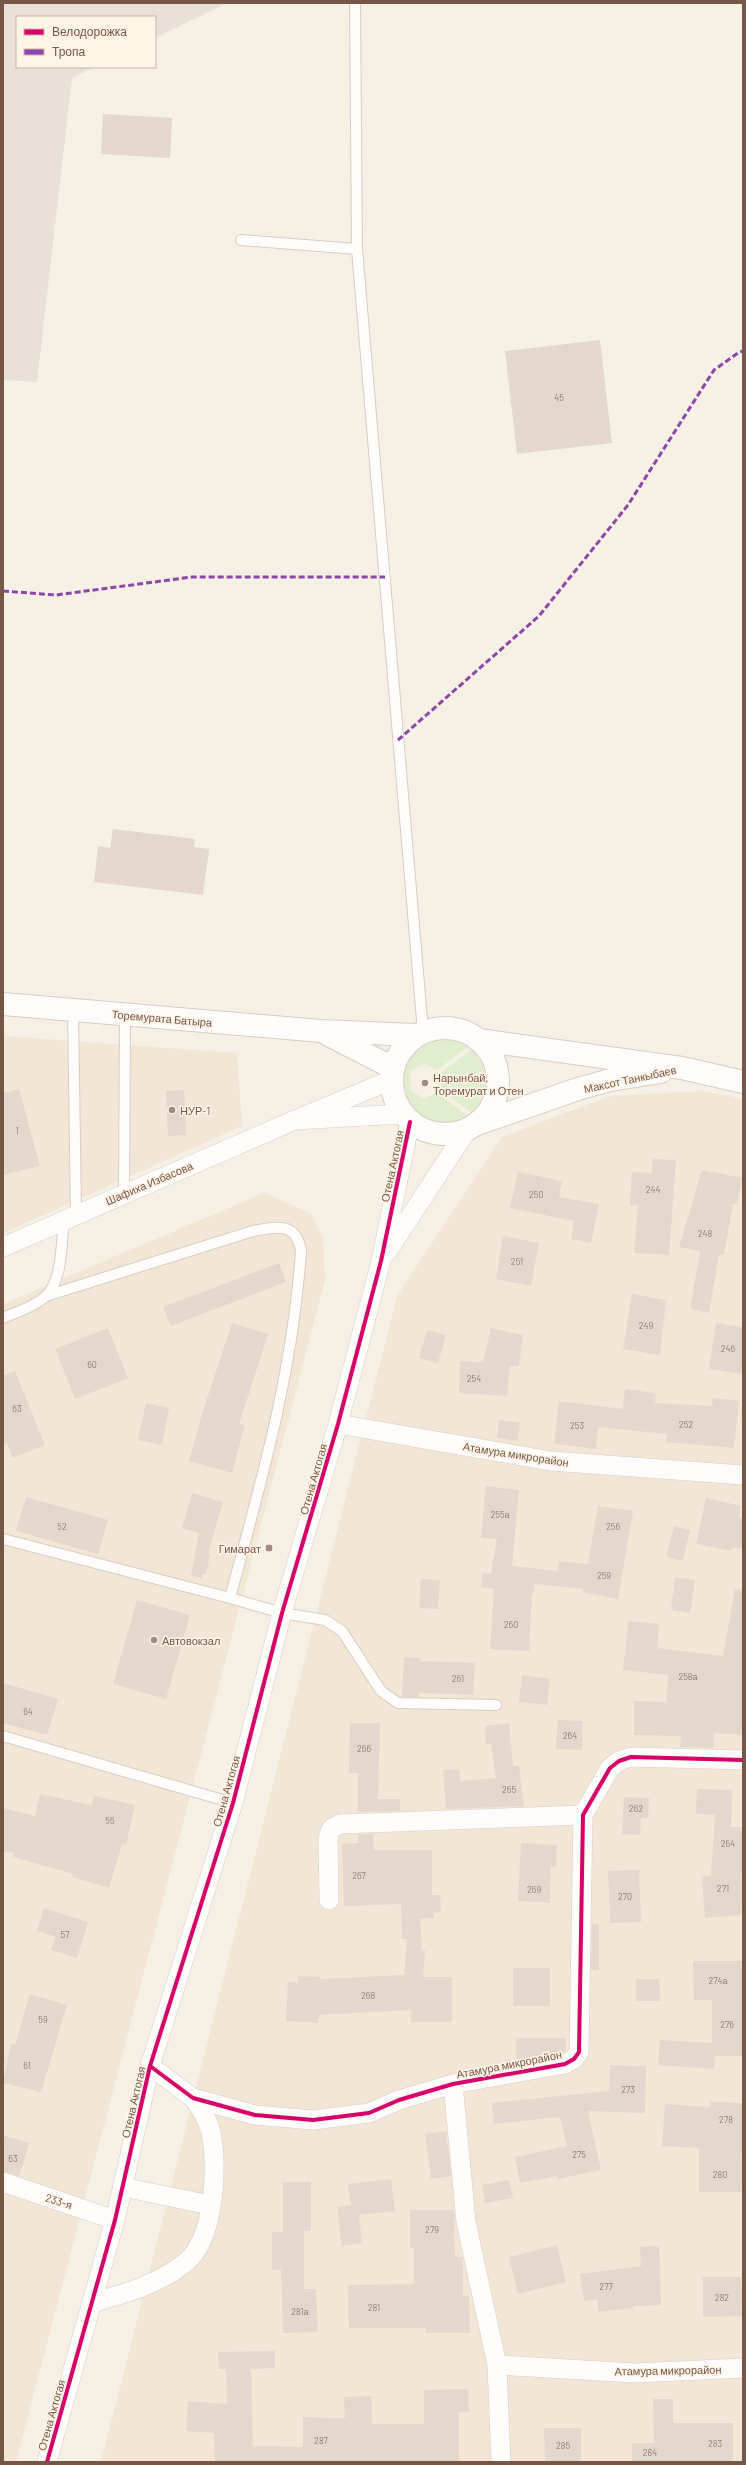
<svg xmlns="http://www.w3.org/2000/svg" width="746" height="2465" font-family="Barlow,sans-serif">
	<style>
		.residential { fill: #f3e6d4 }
		.industrial { fill: #e9e0d7 }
		.green { fill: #e1eece }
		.building { fill: #e4d8cd }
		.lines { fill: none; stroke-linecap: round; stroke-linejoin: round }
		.lane-casing { stroke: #d8cdc4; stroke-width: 12 }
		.street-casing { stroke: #d8cdc4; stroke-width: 20 }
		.secondary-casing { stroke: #d7ccc2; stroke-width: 24 }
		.lane { stroke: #fefdfb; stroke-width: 10 }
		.street { stroke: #fefdfb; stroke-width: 19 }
		.secondary { stroke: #fefdfb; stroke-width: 22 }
		.quiet { stroke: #8e44ad; stroke-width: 3; stroke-dasharray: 6 3; stroke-linecap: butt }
		.cycleway-casing { stroke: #fff5e6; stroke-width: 6 }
		.cycleway { stroke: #d6006c; stroke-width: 4 }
		.poi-dot { fill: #a38c7d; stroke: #fff5e6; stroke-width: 1.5 }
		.labels { text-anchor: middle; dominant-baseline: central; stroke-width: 3; stroke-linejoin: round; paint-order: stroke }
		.number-label { font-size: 9px; fill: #937869 }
		.street-label { font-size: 11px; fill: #765645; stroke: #fff5e6 }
		.poi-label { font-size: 11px; fill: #765645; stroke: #fff5e6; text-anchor: start }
	</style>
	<rect width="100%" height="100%" fill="#f7f0e5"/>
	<!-- residential -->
	<g class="residential">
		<polygon points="3,1036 237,1053 242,1126 3,1233"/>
		<polygon points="704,1091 743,1099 743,2462 101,2462 397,1296 502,1137 610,1096"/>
		<polygon points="264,1193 310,1213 323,1238 325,1280 16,2462 3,2462 3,1304"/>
	</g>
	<!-- industrial -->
	<polygon class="industrial" points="3,3 227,3 155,38 155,17 17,17 17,67 95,67 72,78 37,382 3,380"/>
	<!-- green -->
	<g class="green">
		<path d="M445,1038L459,1040L469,1046L437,1070L424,1063L410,1072L411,1091L425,1099L436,1092L469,1117C404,1147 373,1052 445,1038Z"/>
		<path d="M471,1050C492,1070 490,1093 473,1114L440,1089L442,1081L440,1073Z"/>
	</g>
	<!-- building -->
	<g class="building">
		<polygon points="103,114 172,118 170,158 101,154"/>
		<polygon points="600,340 612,443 517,454 505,351"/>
		<polygon points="113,829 195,839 194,847 209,849 203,895 94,882 98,846 110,848"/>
		<polygon points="19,1089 40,1166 3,1175 3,1093"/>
		<polygon points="184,1090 186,1135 168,1136 166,1091"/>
		<polygon points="653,1159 676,1160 669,1255 634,1253 638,1206 630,1205 632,1172 652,1173"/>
		<polygon points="702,1170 742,1178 737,1204 733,1204 724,1255 719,1255 709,1313 690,1309 700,1251 679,1247"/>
		<polygon points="518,1172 562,1181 559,1197 599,1204 591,1243 571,1239 574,1221 510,1208"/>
		<polygon points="503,1236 539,1243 531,1286 496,1279"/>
		<polygon points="279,1263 286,1282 171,1326 163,1307"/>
		<polygon points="632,1294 666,1300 660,1355 623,1349"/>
		<polygon points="232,1323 268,1334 239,1424 245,1425 232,1473 189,1461 202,1414"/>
		<polygon points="716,1323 743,1327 743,1374 709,1369"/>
		<polygon points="108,1328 128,1378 75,1399 55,1349"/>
		<polygon points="491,1328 523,1335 519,1366 510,1366 507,1396 459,1393 460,1361 483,1362"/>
		<polygon points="427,1330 446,1335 438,1363 419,1358"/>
		<polygon points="15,1371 45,1445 13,1458 7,1443 3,1445 3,1376"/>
		<polygon points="625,1389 656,1393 655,1403 712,1406 713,1398 739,1401 734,1448 666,1442 667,1434 598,1427 596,1449 554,1444 559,1401 623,1409"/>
		<polygon points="146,1403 169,1408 162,1445 138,1440"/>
		<polygon points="499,1420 520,1423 518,1441 497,1438"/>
		<polygon points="486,1486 519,1490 512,1566 558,1571 559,1561 588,1564 598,1506 633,1511 618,1599 582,1592 583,1589 535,1584 534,1593 532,1593 529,1651 490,1649 494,1589 481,1587 482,1573 491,1574 497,1539 481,1538"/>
		<polygon points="192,1493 223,1502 208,1554 210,1554 206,1575 203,1574 201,1578 191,1576 199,1533 182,1528"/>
		<polygon points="26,1497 108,1520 98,1554 16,1531"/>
		<polygon points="706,1498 741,1506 738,1518 743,1518 743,1548 732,1548 731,1551 696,1544"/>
		<polygon points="674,1526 690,1530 683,1561 666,1557"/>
		<polygon points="675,1577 695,1580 690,1613 671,1610"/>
		<polygon points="421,1579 440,1580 438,1609 419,1608"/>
		<polygon points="735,1589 743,1590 743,1735 714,1733 713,1748 680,1747 681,1736 634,1735 634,1701 666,1702 668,1675 623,1670 628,1621 659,1624 657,1648 723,1656"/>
		<polygon points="137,1600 190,1615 166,1699 113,1684"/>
		<polygon points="404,1657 421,1658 420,1661 475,1663 473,1695 419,1693 418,1697 402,1697"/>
		<polygon points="522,1675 550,1679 547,1705 519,1702"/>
		<polygon points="3,1683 58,1699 47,1735 3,1723"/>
		<polygon points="558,1720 583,1721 582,1750 556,1749"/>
		<polygon points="350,1723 380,1723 378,1799 400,1799 400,1811 358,1812 358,1773 349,1773"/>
		<polygon points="509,1723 513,1766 519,1766 524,1806 446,1809 443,1770 459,1769 460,1781 496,1778 491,1743 486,1744 485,1726"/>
		<polygon points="697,1789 732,1790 731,1827 743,1827 741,1915 705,1918 702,1876 711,1876 715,1815 696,1814"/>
		<polygon points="40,1794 92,1805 94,1796 135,1805 126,1845 122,1844 109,1888 72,1877 73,1874 13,1857 13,1853 3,1851 3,1808 35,1816"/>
		<polygon points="624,1797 649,1798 648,1818 641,1818 640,1835 622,1834"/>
		<polygon points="358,1834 373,1834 374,1850 432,1850 432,1895 440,1895 441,1912 433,1913 434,1918 420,1919 422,1950 425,1950 423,1977 452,1977 452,2022 411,2022 411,2010 319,2015 318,2023 286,2021 288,1982 298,1983 298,1976 321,1977 320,1979 404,1975 407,1939 402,1939 401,1904 344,1906 342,1844 358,1843"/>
		<polygon points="521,1843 557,1845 556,1867 551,1866 550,1903 518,1901"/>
		<polygon points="639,1870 641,1922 610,1923 608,1871"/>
		<polygon points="44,1908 88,1922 77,1958 51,1950 56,1937 37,1931"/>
		<polygon points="592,1924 599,1924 599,1970 591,1970"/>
		<polygon points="693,1961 743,1961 743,2056 715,2056 714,2069 658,2065 660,2040 712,2043 712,2000 694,2000"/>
		<rect x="513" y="1968" width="37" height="38"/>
		<polygon points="636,1979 659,1979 660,2001 636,2001"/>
		<polygon points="30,1994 67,2005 41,2092 3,2083 11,2044 15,2045"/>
		<polygon points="516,2038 566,2038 566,2051 532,2059 516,2059"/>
		<polygon points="610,2065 646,2066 645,2113 588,2111 601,2170 558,2179 558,2176 520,2183 515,2157 567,2146 560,2117 494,2124 492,2103 609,2091"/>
		<polygon points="711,2102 743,2103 741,2192 699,2192 699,2148 662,2146 665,2104 710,2107"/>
		<polygon points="446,2131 451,2176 431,2179 425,2134"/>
		<polygon points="3,2135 29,2143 19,2176 3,2171"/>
		<polygon points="391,2179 395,2211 359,2215 362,2243 342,2246 337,2207 351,2205 348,2184"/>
		<polygon points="509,2180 513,2198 485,2203 482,2185"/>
		<polygon points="283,2182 311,2182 311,2231 304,2231 304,2289 316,2289 318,2332 283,2333 281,2270 272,2270 272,2232 283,2232"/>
		<polygon points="410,2210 454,2210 455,2257 462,2257 463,2260 463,2296 469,2296 470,2333 426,2333 426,2328 349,2328 348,2285 414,2284 414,2248 410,2248"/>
		<polygon points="557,2245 566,2282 518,2294 509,2257"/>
		<polygon points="659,2246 661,2305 633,2306 633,2308 599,2312 597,2299 584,2301 580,2274 641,2266 640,2247"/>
		<polygon points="703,2277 741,2277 742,2316 703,2317"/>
		<polygon points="275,2351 275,2368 251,2369 253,2446 303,2447 303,2417 345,2418 344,2397 371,2396 372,2424 424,2424 424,2390 468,2389 469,2412 459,2412 459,2462 215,2462 214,2433 186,2431 188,2401 227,2404 226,2369 219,2369 218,2352"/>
		<polygon points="653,2399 673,2399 673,2423 733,2423 733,2462 632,2462 632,2443 654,2443"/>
		<polygon points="544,2428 581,2428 581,2462 545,2462"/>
	</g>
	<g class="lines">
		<!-- lane casing -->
		<g class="lane-casing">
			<g id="lane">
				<polyline points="355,3 357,249 423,1032"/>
				<polyline points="241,240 357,249"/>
				<polyline points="73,1010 76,1215"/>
				<polyline points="124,1193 125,1015"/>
				<path d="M46,1296L253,1231C277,1227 296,1221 301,1251C293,1372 261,1482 230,1598"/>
				<path d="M3,1318C17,1312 36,1306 47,1295C63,1278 61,1242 64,1220"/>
				<polyline points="3,1539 230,1598 282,1613 325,1620 342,1631 381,1691 398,1703 496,1705"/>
				<polyline points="3,1736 233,1803"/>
			</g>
		</g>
		<!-- street casing -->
		<g class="street-casing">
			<g id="street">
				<polyline points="391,1080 295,1120 402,1114"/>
				<polyline points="3,1247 295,1120"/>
				<polyline points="387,1252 467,1130"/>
				<polyline points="338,1424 551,1461 743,1475"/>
				<polyline points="329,1900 328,1838 331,1829 340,1824 583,1815"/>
				<polyline points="150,2066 193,2098 255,2115 313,2120 369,2113 399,2100 453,2084 565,2064 574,2059 579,2052 583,1815 610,1768 619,1761 631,1757 743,1760"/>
				<polyline points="453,2084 466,2222 497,2365 501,2462"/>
				<polyline points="3,2182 115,2220"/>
				<polyline points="123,2187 210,2205"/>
				<path d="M92,2303C123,2294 160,2284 186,2262C215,2238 218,2167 211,2133C208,2119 201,2109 193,2098"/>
				<polyline points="497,2365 635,2373 743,2368"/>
				<polyline points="47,2462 115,2220 150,2066 233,1803 282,1613 338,1424 381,1261 410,1122"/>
			</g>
		</g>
		<!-- secondary casing -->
		<g class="secondary-casing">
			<g id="secondary">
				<polyline points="3,1004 321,1031 416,1035"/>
				<circle cx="445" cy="1081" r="53"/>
				<polyline points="327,1034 393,1068"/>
				<polyline points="479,1040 682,1068 743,1082"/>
				<polyline points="477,1124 578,1089 610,1080 661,1072"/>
			</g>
		</g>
		<!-- lane -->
		<use href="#lane" class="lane"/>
		<!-- street -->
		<use href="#street" class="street"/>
		<!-- secondary -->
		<use href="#secondary" class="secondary"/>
		<!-- quiet -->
		<g class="quiet">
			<polyline points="3,591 56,595 192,577 385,577"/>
			<polyline points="398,740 539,616 628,505 714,370 738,353 743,351"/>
		</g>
		<!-- cycleway casing -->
		<g class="cycleway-casing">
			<g id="cycleway">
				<polyline points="150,2066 193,2098 255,2115 313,2120 369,2113 399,2100 453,2084 565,2064 574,2059 579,2052 583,1815 610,1768 619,1761 631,1757 743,1760"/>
				<polyline points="47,2462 115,2220 150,2066 233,1803 282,1613 338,1424 381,1261 410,1122"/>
			</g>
		</g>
		<!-- cycleway -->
		<use href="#cycleway" class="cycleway"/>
	</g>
	<!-- markers -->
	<g class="poi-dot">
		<circle cx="425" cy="1083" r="4"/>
		<circle cx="172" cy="1110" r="4"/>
		<rect x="265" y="1544" width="8" height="8" rx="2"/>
		<circle cx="154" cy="1640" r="4"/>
	</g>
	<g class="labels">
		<!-- number labels -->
		<g class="number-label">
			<text x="559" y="397">45</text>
			<text x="17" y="1130">1</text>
			<text x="653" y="1189">244</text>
			<text x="536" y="1194">250</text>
			<text x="705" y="1233">248</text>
			<text x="517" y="1261">251</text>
			<text x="646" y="1325">249</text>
			<text x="728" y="1348">246</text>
			<text x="92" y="1364">60</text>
			<text x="474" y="1378">254</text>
			<text x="17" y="1408">63</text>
			<text x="686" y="1424">252</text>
			<text x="577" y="1425">253</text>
			<text x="500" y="1514">255а</text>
			<text x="62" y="1526">52</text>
			<text x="613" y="1526">256</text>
			<text x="604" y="1575">259</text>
			<text x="511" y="1624">260</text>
			<text x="688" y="1676">258а</text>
			<text x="458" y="1678">261</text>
			<text x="28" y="1711">64</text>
			<text x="570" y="1735">264</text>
			<text x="364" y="1748">266</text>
			<text x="509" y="1789">265</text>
			<text x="636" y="1808">262</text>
			<text x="110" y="1820">55</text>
			<text x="728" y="1843">264</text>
			<text x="359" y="1875">267</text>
			<text x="723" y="1888">271</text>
			<text x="534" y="1889">269</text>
			<text x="625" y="1896">270</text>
			<text x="65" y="1934">57</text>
			<text x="718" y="1980">274а</text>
			<text x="368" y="1995">268</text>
			<text x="43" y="2019">59</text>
			<text x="727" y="2024">276</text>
			<text x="27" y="2065">61</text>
			<text x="628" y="2089">273</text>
			<text x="726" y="2119">278</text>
			<text x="579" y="2154">275</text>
			<text x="13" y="2158">63</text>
			<text x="720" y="2174">280</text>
			<text x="432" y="2229">279</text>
			<text x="606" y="2286">277</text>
			<text x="722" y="2297">282</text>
			<text x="374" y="2307">281</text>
			<text x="300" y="2311">281а</text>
			<text x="321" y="2440">287</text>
			<text x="715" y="2443">283</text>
			<text x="563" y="2445">285</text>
			<text x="650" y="2452">284</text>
		</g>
		<!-- street labels -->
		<g class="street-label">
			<text transform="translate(162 1018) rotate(5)">Торемурата Батыра</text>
			<text transform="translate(630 1079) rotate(-12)">Максот Танкыбаев</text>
			<text transform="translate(392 1166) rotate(-78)">Отена Актогая</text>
			<text transform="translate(149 1183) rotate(-23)">Шафиха Избасова</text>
			<text transform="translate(516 1454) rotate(9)">Атамура микрорайон</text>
			<text transform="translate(313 1479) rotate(-74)">Отена Актогая</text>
			<text transform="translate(226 1791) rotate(-74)">Отена Актогая</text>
			<text transform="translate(509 2064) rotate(-11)">Атамура микрорайон</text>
			<text transform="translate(133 2102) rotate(-77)">Отена Актогая</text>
			<text transform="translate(59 2201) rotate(18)">233-я</text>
			<text transform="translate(668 2370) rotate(-1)">Атамура микрорайон</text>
			<text transform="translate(51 2415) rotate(-74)">Отена Актогая</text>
		</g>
		<!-- poi labels -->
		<g class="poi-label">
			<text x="433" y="1077">Нарынбай,<tspan x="433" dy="13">Торемурат и Отен</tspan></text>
			<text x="180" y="1110">НУР-1</text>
			<text x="261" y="1548" text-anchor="end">Гимарат</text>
			<text x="162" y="1640">Автовокзал</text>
		</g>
	</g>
	<!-- border -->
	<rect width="746" height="2465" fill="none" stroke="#765645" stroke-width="8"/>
	<!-- legend -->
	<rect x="16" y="16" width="140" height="52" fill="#fff5e6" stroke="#c8b5a6"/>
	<rect x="24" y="29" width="20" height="6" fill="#d6006c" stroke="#c8b5a6"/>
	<text x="52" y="36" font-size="12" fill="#765645">Велодорожка</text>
	<rect x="24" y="49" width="20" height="6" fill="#8e44ad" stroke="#c8b5a6"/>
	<text x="52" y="56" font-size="12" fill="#765645">Тропа</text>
</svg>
